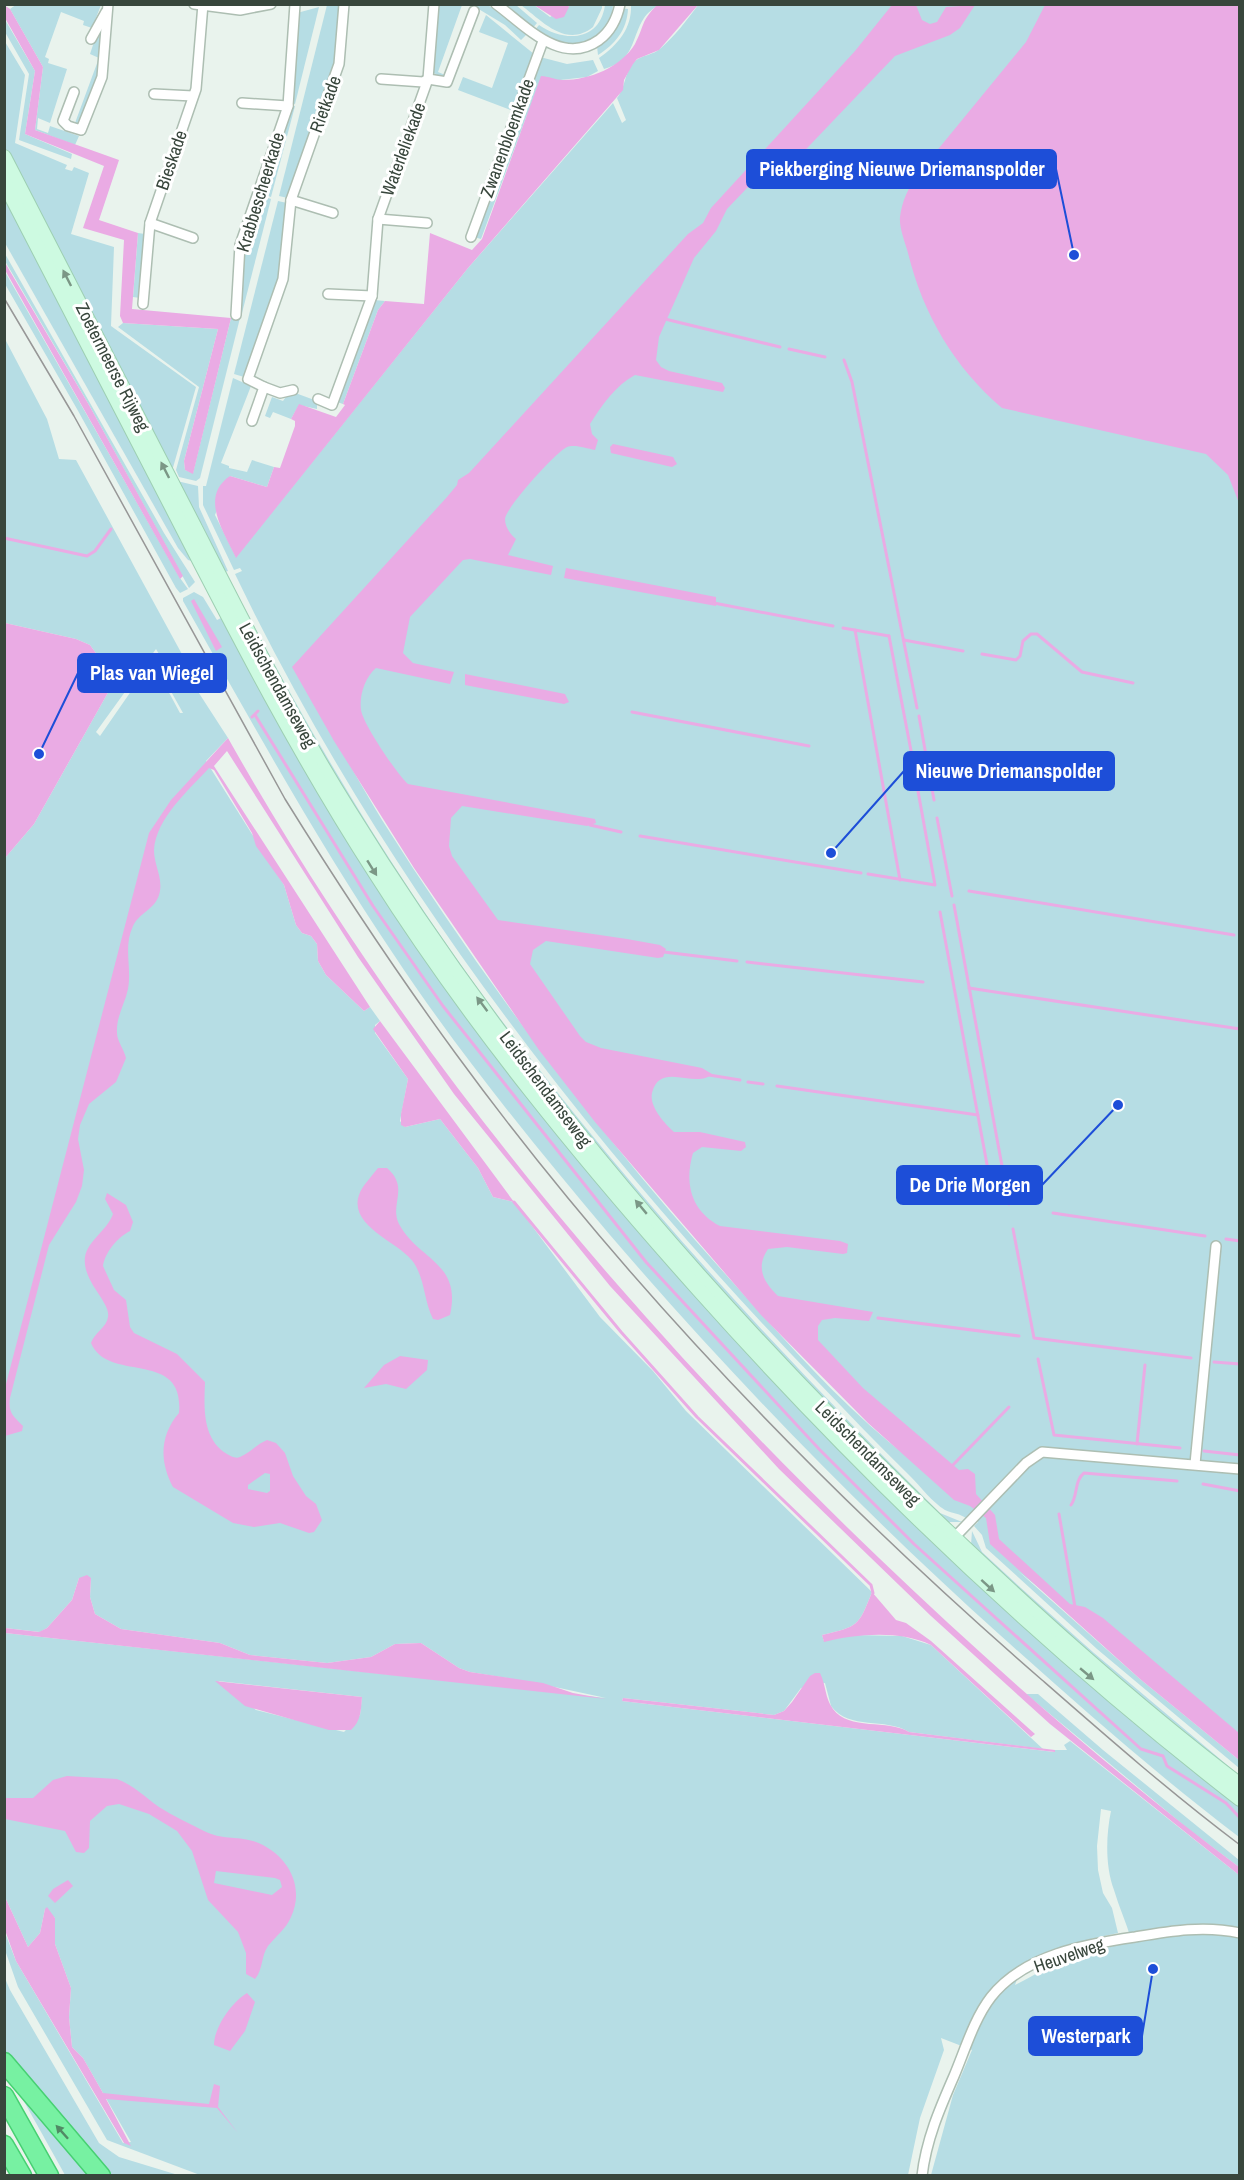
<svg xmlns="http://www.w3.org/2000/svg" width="1244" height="2180" font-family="'Archivo Narrow',sans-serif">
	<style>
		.green { fill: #b6dde4; fill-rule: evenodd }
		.water { fill: #eaabe4; fill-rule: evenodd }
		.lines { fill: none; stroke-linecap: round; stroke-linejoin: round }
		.stream { stroke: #eaabe4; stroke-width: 3 }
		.minor-casing { stroke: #adbeb2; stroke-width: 12 }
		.secondary-casing { stroke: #9dcfb2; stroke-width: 16 }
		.motorway-casing { stroke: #47d072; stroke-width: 21 }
		.minor { stroke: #fff; stroke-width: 9 }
		.secondary { stroke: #cdfae1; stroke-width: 14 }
		.motorway { stroke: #77f1a2; stroke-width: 18 }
		.tram { stroke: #979797; stroke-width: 1.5 }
		.oneway { fill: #7b9786 }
		.oneway2 { fill: #518a65 }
		.labels { text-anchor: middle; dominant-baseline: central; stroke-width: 6; stroke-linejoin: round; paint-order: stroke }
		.street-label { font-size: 18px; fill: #38463c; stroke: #fff }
		.leader { fill: none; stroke: #1d4ed8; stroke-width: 2 }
		.callout-dot { fill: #1d4ed8; stroke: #fff; stroke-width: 2 }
		.callout { fill: #1d4ed8; stroke: #1d4ed8; stroke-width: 2 }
		.callout-label { font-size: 20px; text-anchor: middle; font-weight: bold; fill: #fff }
	</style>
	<rect width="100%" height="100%" fill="#e9f3ed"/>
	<!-- green -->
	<g class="green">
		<polygon points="17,4 101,5 92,28 83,25 84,21 61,12 45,57 49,59 48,63 67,69 50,123 38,118 37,129 48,133 50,126 79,136 75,145 35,130 43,67 10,9"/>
		<polygon points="327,5 340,5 336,63 288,198 279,196"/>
		<polygon points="437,5 462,5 438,72 445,75 440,77 431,71"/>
		<polygon points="472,5 488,5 527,34 521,40 505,25"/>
		<polygon points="503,5 516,5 537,23 532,29"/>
		<path d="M521,5H534L550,17L569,7L568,5H602V8L593,27C566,49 541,20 521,5Z"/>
		<path d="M605,5L613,6C611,30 590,49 564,45C555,43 543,35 534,31L539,25C565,43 600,41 605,5Z"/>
		<path d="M631,5H658C653,9 647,13 644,18C631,38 635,61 604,69L599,58C618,45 632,28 631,5Z"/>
		<path d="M698,5H1239V1751L1017,1570L1140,1679L1239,1760V1768L1097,1649L986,1548L982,1535L974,1526L978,1522L972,1516L967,1519C960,1513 953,1514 945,1510C932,1502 921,1487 910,1476C878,1445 848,1413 817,1381C587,1143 379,874 235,574L242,571L240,568L234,570L203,505V486H206L233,378L251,386L221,463L229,466V468L247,472L252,460L274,467L267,487L230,476L215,515L236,557L468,268L613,103L622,123L626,120L617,98C626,87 624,72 635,61C642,55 654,55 661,48C674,37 688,19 698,5ZM293,667L749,1287L909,1458C845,1409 791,1347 737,1287C605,1142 487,986 382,820C351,769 324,717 293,667Z"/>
		<polygon points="319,7 295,104 291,103 297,13"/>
		<path d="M621,8L628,9C627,30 615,44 598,55L597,46Z"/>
		<polygon points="486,15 534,54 513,111 458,90 463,77 492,88 508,43 479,32"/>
		<polygon points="4,18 35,71 25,134 72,154 71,159 19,140 29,74 5,32"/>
		<polygon points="97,33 103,35 100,72 82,123 78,125 75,123 99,58 90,54"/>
		<polygon points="4,40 25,75 15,143 67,165 65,169 72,171 74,167 89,173 71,234 114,247 111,326 196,387 172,471 177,481 198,486 199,507 228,571 225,572 218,565 219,560 202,525 196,523 5,150"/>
		<polygon points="540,57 567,64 593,60 598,71 587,77 560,80 527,115 481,239 474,237"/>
		<polygon points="291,106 295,106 271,197 262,194"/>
		<polygon points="4,191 195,562 188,560 178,548 5,243"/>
		<polygon points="261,196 271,199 242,313 239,313 243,247"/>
		<polygon points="278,201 287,203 280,278 244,377 234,374"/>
		<polygon points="138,233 145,234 140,298 133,297"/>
		<polygon points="4,252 164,533 195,582 189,588 89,405 5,261"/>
		<polygon points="4,270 180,578 188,589 180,593 176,588 77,409 5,284"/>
		<polygon points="374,300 385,301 378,310 343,404 337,402"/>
		<polygon points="231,318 240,318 200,478 196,481 179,477 176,470 199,387 118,327 123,323 218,329 184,461 185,470 193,473"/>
		<path d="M5,339L47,419L59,459L76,460L195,678V687L228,738L206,761L284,885L296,925L302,933L311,936L317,944L318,961L326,975L364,1011L370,1007L380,1021L375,1025V1033L408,1079L400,1121L405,1127L440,1119L478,1168L493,1197L514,1202L600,1317L653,1371L686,1411L872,1592C858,1627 859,1626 822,1635L824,1641L854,1635L902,1636L931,1645L1043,1749L909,1732C885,1717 850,1731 831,1706L825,1683L801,1688L784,1711L774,1715L623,1698L622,1701L1054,1752L1055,1750H1067L1064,1745L1070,1741L1239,1875V2175H931L953,2095L972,2050L941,2038L944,2050L920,2118L908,2175H200L107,2140L18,1987L5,1950L4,1930L16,1961L123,2143L131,2142L83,2058L72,2047L69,2017L71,1988L55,1944V1918L45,1909L40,1933L28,1947L5,1897V1633L606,1698C561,1688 516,1679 470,1672L459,1668L421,1643L395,1644L371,1657L327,1663L250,1655L220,1643L121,1629L95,1614L90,1597L91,1578H79L72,1600L47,1628L40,1632L5,1628V858L34,824L110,689L111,674L90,645L76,639L5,623ZM156,649L175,681L168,686L183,713H180L152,661L100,736L96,732ZM218,1681L362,1697L360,1715L344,1732L256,1710ZM1101,1809L1111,1811C1106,1835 1105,1866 1114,1890C1119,1907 1126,1922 1131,1939C1110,1949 1098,1949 1078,1955C1055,1962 1035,1975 1015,1985L1022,1965C1052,1948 1084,1940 1118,1933L1112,1908L1103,1893L1098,1870L1097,1846Z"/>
		<polygon points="290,391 317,401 317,409 299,405 291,419 273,412 270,418 265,416 272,397 283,401"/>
		<path d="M229,578C307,731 396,879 499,1017C633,1195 782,1357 940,1513L962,1522H944L752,1330L644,1207L598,1145L574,1123L462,974L363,828L225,580Z"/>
		<path d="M194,592L203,597L217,620L225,616L519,1082L614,1204L716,1318L1239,1803V1837C1156,1774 1078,1705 1000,1635C861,1510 732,1377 610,1235C534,1145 459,1053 394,955C317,841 251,721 183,601V598Z"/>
		<polygon points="972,1531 982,1552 1021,1588 1094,1653 1239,1775 1239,1781 1137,1698 971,1545"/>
		<polygon points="1026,1694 1038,1694 1103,1750 1239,1860 1239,1867 1187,1828"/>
		<polygon points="4,1976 10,1990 99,2143 119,2157 178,2175 106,2175 5,2055"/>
		<polygon points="11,2078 97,2175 65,2175"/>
	</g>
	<!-- water -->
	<g class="water">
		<path d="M658,4L698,5L659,50L637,59L633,64L624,80L623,90L468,268L236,558C224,532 199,497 230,476L267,487L274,467L280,468L295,426V421L291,419L299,404L336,417L345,405L343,404L378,310L385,301L424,304L430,233L472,250L482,239L541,76C548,76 556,80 563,80C590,80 621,67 635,44C645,25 640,22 658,4Z"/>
		<polygon points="4,5 10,9 43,67 35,130 119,160 99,220 138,233 132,309 231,318 193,474 185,470 184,461 218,329 123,323 120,316 124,240 83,228 104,166 25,134 35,71 5,18"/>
		<polygon points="534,5 568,5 569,7 564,17 556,19"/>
		<path d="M892,5H916L922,20L930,24L937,22L946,7L975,5L960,28L950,35L895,56L790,166L747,188L727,209L716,231L694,258L659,337L656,360L661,367L669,371L722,383L725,388L723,392L635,375C616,385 601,406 590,424L592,434L598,440L595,450C586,448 574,444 567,447C556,452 506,507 505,519C505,527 510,534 516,539L508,555L553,566L551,575L470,559L463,560L410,617L403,653L413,663L454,672L450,684L376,668C365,677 359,696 361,710C363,724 397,774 408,784L595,819L596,823L587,826L462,806L451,818L449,846L452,856L498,920L627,939L660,945L666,949L663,957L658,958L546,941L533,950L530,964L580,1036L586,1042L601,1048L702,1068L712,1074C696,1090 660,1060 652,1093C649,1106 664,1123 674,1132H700L745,1142L746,1147L741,1151L702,1147L693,1153C684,1183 691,1211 720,1226L840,1241L848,1244L847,1253L843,1254L787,1247L768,1249C755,1268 764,1282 778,1296L873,1312L869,1321L835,1318L822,1320L818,1326V1340L863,1388L959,1470L968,1469L975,1474L976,1494L995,1515L999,1539L1070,1604L1085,1607L1103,1618L1239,1733V1760L1140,1679L990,1544L986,1518L970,1506L954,1500L868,1423L761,1315L595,1122L539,1050L414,868L334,741L292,667L447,497L457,485L458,480L469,473L688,234L703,223L711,208L855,51Z"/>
		<path d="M1045,5H1239V503L1228,475L1206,454L1002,408C954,367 923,314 908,253C905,242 899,228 900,217C902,201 908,189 917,175L1026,42Z"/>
		<polygon points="4,261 89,405 183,576 180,579 5,270"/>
		<polygon points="613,444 673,457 677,464 672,467 611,453 610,447"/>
		<polygon points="566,568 716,597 716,606 564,578"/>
		<polygon points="194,599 222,647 216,651 191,601"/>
		<polygon points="5,623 76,639 90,645 111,674 110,689 34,824 5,858"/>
		<polygon points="465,674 565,694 569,702 564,704 465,685"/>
		<path d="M228,738C400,1044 626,1316 879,1558C993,1667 1112,1772 1239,1867V1875L1050,1724L931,1616L779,1469L610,1286L454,1094L358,957L227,751L214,766L370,1007L364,1011L326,975L318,961L317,944L311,936L302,933L296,925L284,885L256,846L252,833L214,770L209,768C189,790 156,818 154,850C154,866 164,879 159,895C155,909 139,913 133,926C123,947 132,967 128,989C125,1004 116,1016 117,1033C117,1041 124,1049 126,1058L116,1082L89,1104L80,1125L78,1139L84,1170L82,1186L76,1202L49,1245L10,1398C8,1413 13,1416 23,1426L22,1431L5,1436V1388L149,833L171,800Z"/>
		<polygon points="380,1021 514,1202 493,1197 478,1168 440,1119 405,1127 401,1125 401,1114 408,1079 373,1029"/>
		<path d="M378,1168H387C410,1188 389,1204 399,1224C418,1260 462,1262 450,1315L438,1320L433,1319C424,1301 425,1280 414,1263C402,1243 348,1227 359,1195C362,1186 372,1176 378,1168Z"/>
		<path d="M107,1193L126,1205L133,1222L130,1231C118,1237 105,1252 103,1266L114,1290L126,1300L130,1327L134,1333L177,1354L205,1382C204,1407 202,1439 227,1454C231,1456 235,1459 240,1457C250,1453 257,1444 267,1440L276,1443L285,1453L293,1476L306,1496L316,1504L322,1520L314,1532L309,1533L280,1523L254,1527L233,1523L173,1487C159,1461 160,1435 179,1413C185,1348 108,1384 91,1343C94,1333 107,1327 108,1317C111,1302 82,1282 85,1257C88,1240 107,1231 113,1214L105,1199ZM265,1473L270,1474V1491L267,1493L248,1489V1485Z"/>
		<polygon points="400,1356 428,1360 427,1370 406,1389 386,1384 364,1388 384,1365"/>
		<polygon points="87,1575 91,1578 90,1597 95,1614 121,1629 220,1643 250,1655 327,1663 371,1657 395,1644 421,1643 459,1668 470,1672 543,1683 573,1693 606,1699 5,1633 5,1628 39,1632 47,1628 72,1600 79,1578"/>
		<path d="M872,1592L896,1620L906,1623L931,1641L1035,1734L1031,1737L931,1645C899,1630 857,1634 824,1642L822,1635C859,1626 858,1627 872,1592Z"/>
		<path d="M815,1673H820C826,1685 825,1699 833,1709C849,1731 888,1719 909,1732L1055,1750V1752L622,1701L623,1698L774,1715L784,1711L792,1702L810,1676Z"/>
		<path d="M215,1681L362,1697C361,1710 361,1721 351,1730H329L245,1706Z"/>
		<path d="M67,1776L117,1779C133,1785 145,1797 159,1807C173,1816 189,1823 204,1831C222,1840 235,1836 253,1841C286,1852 306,1885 291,1917C286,1929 276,1936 268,1946C261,1956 263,1970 255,1979L246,1974V1953L238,1932L208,1900L192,1851L177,1831L149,1814L119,1804L107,1806L90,1821L89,1848L84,1853L76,1852L65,1831L5,1819V1798H33L53,1780ZM216,1871L275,1878L280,1880L282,1887L272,1895L214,1883Z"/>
		<polygon points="68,1880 73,1886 55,1903 48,1896 53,1889"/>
		<polygon points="5,1897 28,1947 40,1933 45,1909 47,1907 55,1918 55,1944 71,1988 69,2017 72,2047 83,2058 103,2093 209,2104 214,2084 220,2086 218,2107 238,2133 217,2108 106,2099 131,2146 124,2143 16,1961 5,1930"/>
		<path d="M247,1993L255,2002L245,2031L230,2051L214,2045C214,2027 232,2002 247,1993Z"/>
	</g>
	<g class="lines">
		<!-- stream -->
		<g class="stream">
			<polyline points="665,319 780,347"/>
			<polyline points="789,349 825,357"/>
			<polyline points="844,360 852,382 917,708"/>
			<polyline points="4,538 87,556 95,551 111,529"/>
			<polyline points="714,603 833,626"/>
			<polyline points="843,628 889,636"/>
			<polyline points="855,630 900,880"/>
			<polyline points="889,636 913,761"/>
			<polyline points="904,640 963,651"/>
			<polyline points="982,654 1016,660 1020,656 1023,641 1031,634 1037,634 1082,672 1133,683"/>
			<polyline points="632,712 809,746"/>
			<polyline points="255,715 373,906 443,1006 646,1262 819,1449 914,1544 1141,1749 1163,1756 1167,1766 1226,1803 1240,1818"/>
			<polyline points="919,716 934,800"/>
			<polyline points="252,717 258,711"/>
			<polyline points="929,773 999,783"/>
			<polyline points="937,818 952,896"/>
			<polyline points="590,825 621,832"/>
			<polyline points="640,836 861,873"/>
			<polyline points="868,874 935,885 914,769"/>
			<polyline points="969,891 1234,935"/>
			<polyline points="954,905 1009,1204"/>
			<polyline points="940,912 994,1202"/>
			<polyline points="664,952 737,961"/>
			<polyline points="747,962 923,982"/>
			<polyline points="969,988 1240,1029"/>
			<polyline points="709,1075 740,1080"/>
			<polyline points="748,1082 763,1084"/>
			<polyline points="777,1086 978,1115"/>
			<polyline points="514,1202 621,1332 697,1417 871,1585 873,1593"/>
			<polyline points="1053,1213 1205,1236"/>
			<polyline points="1013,1229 1034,1338 1191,1358"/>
			<polyline points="1226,1239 1240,1241"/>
			<polyline points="878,1318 1019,1336"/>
			<polyline points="1038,1359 1054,1435 1180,1448"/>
			<polyline points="1214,1362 1240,1364"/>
			<polyline points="1137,1444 1145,1365"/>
			<polyline points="1204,1451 1240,1455"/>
			<polyline points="952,1466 1009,1407"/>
			<polyline points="1203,1484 1240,1491"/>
			<path d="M1071,1505C1078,1495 1074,1481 1084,1473L1177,1481"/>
			<polyline points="1059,1514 1075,1607"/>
		</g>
		<!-- minor casing -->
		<g class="minor-casing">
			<g id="minor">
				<polyline points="194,4 240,10 271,4"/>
				<path d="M496,4C525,25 561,67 599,40C611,31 617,19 620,4"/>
				<polyline points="91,39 106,12"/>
				<polyline points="381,79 423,82 428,79 447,82 474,11"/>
				<polyline points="74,92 63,121 68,126 81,130 102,77 108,4"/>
				<polyline points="154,94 193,96"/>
				<polyline points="242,103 288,106"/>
				<polyline points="291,200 333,213"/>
				<polyline points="378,219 427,223"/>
				<polyline points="150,223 193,238"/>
				<polyline points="471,237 543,41"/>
				<polyline points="328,294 372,296"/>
				<polyline points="143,304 150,223 196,89 203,4"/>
				<polyline points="236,315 240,245 288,106 295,4"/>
				<polyline points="264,387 280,393 293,390"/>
				<polyline points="318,399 332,405 372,296 378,219 428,79 434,4"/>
				<polyline points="252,421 264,387 248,379 283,279 291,200 339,64 344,4"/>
				<polyline points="1195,1464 1216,1246"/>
				<polyline points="950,1542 1026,1463 1042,1452 1240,1469"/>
				<path d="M922,2176C926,2140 940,2108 954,2076C965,2050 974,2019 991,1997C1024,1955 1086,1944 1135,1937C1170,1931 1204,1925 1240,1933"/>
			</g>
		</g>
		<!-- secondary casing -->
		<g class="secondary-casing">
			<g id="secondary">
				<path d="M4,157C68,280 131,403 194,526C243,622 291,718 348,809C506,1065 704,1296 920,1505C1022,1603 1127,1699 1240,1785"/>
				<path d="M4,182C61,292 118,403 175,513C238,636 301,758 376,874C470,1022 582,1159 699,1290C865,1476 1042,1645 1240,1799"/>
			</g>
		</g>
		<!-- motorway casing -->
		<g class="motorway-casing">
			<g id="motorway">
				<polyline points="4,2062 101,2176"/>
				<polyline points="4,2096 49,2176"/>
				<polyline points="4,2145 22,2176"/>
			</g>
		</g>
		<!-- minor -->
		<use href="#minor" class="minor"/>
		<!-- secondary -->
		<use href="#secondary" class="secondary"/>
		<!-- motorway -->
		<use href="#motorway" class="motorway"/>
		<!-- tram -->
		<path class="tram" d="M4,298L74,416L285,799C339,886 396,972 456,1054C625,1285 827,1493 1042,1680C1106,1736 1171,1793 1240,1845"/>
	</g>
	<!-- one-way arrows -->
	<defs><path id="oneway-solid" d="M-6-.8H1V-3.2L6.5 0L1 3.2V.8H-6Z" transform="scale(1.5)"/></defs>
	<g class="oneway">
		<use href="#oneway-solid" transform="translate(67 278) rotate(-117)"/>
		<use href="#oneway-solid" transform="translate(165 470) rotate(-117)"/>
		<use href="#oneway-solid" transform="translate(372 868) rotate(58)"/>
		<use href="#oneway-solid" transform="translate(482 1004) rotate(-127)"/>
		<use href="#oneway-solid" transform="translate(641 1207) rotate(-130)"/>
		<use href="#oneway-solid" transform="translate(988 1586) rotate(42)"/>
		<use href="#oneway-solid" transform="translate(1087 1674) rotate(40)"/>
	</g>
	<use class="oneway2" href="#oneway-solid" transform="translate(62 2132) rotate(-132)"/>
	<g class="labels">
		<!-- street labels -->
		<g class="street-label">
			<text transform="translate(325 104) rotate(-70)">Rietkade</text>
			<text transform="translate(507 138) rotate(-70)">Zwanenbloemkade</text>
			<text transform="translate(403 149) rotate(-70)">Waterleliekade</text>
			<text transform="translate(171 160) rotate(-71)">Bieskade</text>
			<text transform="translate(260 192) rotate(-73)">Krabbescheerkade</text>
			<text transform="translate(113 367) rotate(63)">Zoetermeerse Rijweg</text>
			<text transform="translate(278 685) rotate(61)">Leidschendamseweg</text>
			<text transform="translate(546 1089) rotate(53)">Leidschendamseweg</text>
			<text transform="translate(868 1453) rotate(45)">Leidschendamseweg</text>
			<text transform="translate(1069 1955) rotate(-19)">Heuvelweg</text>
		</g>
	</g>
	<!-- callouts -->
	<path class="leader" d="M1074 255L1056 169M39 754L78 673M831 853L904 771M1118 1105L1042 1185M1153 1969L1142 2036"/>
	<g class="callout-dot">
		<circle cx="1074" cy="255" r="6"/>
		<circle cx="39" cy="754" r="6"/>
		<circle cx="831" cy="853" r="6"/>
		<circle cx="1118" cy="1105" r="6"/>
		<circle cx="1153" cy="1969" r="6"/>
	</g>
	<g class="callout">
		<rect x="747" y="150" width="309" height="38" rx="6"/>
		<rect x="78" y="654" width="148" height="38" rx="6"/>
		<rect x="904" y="752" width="210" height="38" rx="6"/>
		<rect x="897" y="1166" width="145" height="38" rx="6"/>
		<rect x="1029" y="2017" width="113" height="38" rx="6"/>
	</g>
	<g class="callout-label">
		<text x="902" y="176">Piekberging Nieuwe Driemanspolder</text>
		<text x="152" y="680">Plas van Wiegel</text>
		<text x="1009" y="778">Nieuwe Driemanspolder</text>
		<text x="970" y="1192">De Drie Morgen</text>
		<text x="1086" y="2043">Westerpark</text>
	</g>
	<!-- border -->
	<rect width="1244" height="2180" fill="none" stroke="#38463c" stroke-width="12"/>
</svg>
